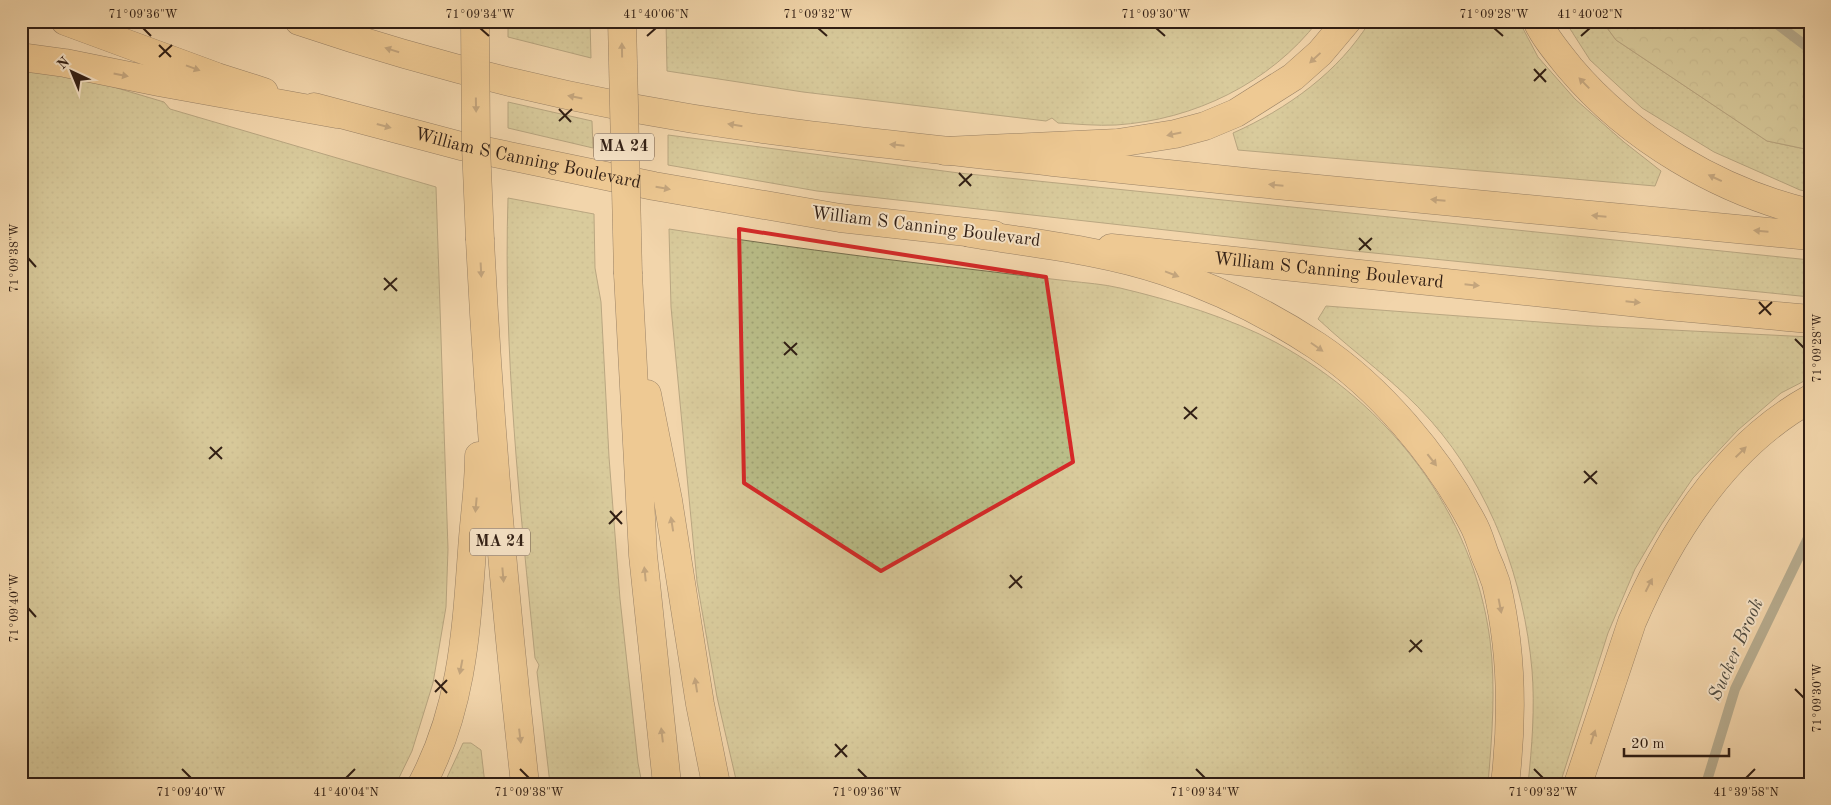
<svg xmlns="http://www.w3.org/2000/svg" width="1831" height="805" font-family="'Old Standard TT',serif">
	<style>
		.grass { fill: url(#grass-dots); stroke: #756e4e }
		.forest { fill: url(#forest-crowns); stroke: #756e4e }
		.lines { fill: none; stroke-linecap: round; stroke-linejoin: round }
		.stream { stroke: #707b6e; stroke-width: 10 }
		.major-casing { stroke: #301e14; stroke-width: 29 }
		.highway-casing { stroke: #301e14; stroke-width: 29 }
		.major { stroke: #e9bb76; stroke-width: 28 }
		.highway { stroke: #e9bb76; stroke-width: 28 }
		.highway-bridge-casing { stroke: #301e14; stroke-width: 29; stroke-linecap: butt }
		.highway-bridge { stroke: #e9bb76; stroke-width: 28 }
		.oneway { fill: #8c6c45 }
		.marked { fill: none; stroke: #d62828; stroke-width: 4; stroke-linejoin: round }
		.ticks { fill: none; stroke: #301e14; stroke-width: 2 }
		.labels { text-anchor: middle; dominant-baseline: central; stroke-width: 4; stroke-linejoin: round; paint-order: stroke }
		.shield { fill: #f7e4c8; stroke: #6c594a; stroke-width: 1 }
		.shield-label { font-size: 16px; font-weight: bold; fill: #301e14 }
		.street-label { font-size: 18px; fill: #301e14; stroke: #f7e4c8 }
		.water-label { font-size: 19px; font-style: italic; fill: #504c41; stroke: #f7e4c8 }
		.neatline { fill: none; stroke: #301e14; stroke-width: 2 }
		.ticks-label { font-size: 12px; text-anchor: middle; fill: #301e14 }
	</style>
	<defs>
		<pattern id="grass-dots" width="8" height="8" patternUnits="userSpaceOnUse" patternTransform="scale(1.25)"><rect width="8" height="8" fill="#babe89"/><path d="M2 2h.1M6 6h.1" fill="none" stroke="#a0a375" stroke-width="1.8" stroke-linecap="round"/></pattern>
		<pattern id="forest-crowns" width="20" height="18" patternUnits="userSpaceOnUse" patternTransform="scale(1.25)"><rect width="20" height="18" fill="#babe89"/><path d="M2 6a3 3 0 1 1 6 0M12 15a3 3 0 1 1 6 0" fill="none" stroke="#a0a375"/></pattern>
	</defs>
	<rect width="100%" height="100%" fill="#f2d6ab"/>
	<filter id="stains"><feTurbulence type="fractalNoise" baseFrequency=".004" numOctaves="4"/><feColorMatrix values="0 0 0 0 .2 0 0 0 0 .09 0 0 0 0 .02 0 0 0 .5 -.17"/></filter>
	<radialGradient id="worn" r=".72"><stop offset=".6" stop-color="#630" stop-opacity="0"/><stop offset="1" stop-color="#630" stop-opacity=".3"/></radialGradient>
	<!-- grass -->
	<g class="grass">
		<polygon points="508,21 590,21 591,58 508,37"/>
		<path d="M666,21H1318C1270,83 1194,120 1116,125C1097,126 1077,124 1058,123L1052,118L1046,121L803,92L667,71Z"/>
		<path d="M1370,21H1519L1538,57L1575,99L1624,142L1661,171L1655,186L1238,150L1233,133C1287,109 1339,72 1370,21Z"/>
		<polygon points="1565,21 1602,21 1616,40 1767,141 1810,150 1810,192 1800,190 1714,152 1642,108 1590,60"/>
		<polygon points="37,70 90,80 164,102 170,109 436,187 448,549 446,607 433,683 412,751 396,784 21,784 21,71"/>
		<polygon points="508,102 592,121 593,148 508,128"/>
		<polygon points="668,135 959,173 1810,260 1810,297 1354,251 817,191 668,165"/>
		<path d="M508,198L594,214L595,268L601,302L609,457L620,599L638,763L642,784H550L537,672L539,665L535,658C520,506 503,351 508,198Z"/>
		<path d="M669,229C766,244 863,257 960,268C996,272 1032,277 1069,281C1086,283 1103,284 1120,288C1171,300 1231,318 1277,343C1389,405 1473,511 1490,640C1496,688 1492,736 1488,784H737L717,697L697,582L671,307Z"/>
		<path d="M1326,306L1593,326L1810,337V378L1781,393L1738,430L1693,478L1661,525L1635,569L1608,633L1560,784H1528C1532,747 1535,707 1532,670C1524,580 1491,489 1431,421C1397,382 1355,354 1318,319Z"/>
		<polygon points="463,743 471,743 481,750 485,784 444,784"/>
	</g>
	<!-- forest -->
	<polygon class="forest" points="1602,21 1810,21 1810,150 1767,141 1616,40"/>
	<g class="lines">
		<!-- stream -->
		<g class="stream">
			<polyline points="1773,21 1810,49"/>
			<polyline points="1706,784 1735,689 1810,534"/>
		</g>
		<!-- major casing -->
		<g class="major-casing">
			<g id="major">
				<polyline points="65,21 217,77 264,92"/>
				<path d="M299,21C447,71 600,107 755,128C854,142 953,151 1053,162C1305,189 1557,212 1810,236"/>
				<path id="s1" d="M314,107L461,146L654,186L840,218L994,235"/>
				<path id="s2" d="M1111,248L1668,306L1810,319"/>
			</g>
		</g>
		<!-- highway casing -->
		<g class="highway-casing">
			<g id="highway">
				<path d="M1537,21C1545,38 1558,53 1570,68C1629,138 1720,192 1810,213"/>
				<polyline points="21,57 65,63 159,82 337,114"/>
				<polyline points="945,151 1118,143 1175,134 1205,126 1236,113 1293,77 1320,53 1347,21"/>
				<path d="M970,233C1035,244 1102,250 1164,271C1218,289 1270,315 1317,346C1380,388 1437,456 1472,522C1478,532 1481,544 1485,555C1489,564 1493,574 1496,583C1512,649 1513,717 1505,784"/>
				<path d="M480,240C489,422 505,603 525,784"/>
				<polyline points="628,274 643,555 667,784"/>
				<polyline points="647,394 668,500 700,704 716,784"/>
				<path d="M422,784C462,709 466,633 472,551C474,519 479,487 479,456"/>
				<path d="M1578,784L1632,622C1669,536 1725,446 1810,399"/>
			</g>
		</g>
		<!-- major -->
		<use href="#major" class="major"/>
		<!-- highway -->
		<use href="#highway" class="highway"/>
		<!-- highway-bridge casing -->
		<g class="highway-bridge-casing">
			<g id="highway-bridge">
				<polyline points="475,21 476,146 480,240"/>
				<polyline points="622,21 628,274"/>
			</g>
		</g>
		<!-- highway-bridge -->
		<use href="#highway-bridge" class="highway-bridge"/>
	</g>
	<!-- one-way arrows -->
	<defs><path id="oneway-solid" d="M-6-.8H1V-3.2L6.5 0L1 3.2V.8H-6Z" transform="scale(1.25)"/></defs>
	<g class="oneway">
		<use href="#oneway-solid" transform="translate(392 50) rotate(-163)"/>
		<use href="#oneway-solid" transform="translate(622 50) rotate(-91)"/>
		<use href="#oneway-solid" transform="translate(1315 58) rotate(137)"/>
		<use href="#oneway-solid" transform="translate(193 68) rotate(20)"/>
		<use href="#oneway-solid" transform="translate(121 75) rotate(11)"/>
		<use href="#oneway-solid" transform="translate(1584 83) rotate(-134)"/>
		<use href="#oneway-solid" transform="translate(575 97) rotate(-169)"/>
		<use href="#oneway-solid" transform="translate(476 105) rotate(89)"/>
		<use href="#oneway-solid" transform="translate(735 125) rotate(-171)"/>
		<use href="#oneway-solid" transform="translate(384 126) rotate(15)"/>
		<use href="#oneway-solid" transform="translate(1174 134) rotate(168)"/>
		<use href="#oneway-solid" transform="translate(897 145) rotate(-174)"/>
		<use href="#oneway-solid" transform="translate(1715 178) rotate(-155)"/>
		<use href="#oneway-solid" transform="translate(1276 185) rotate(-175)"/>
		<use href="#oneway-solid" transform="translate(663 188) rotate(10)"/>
		<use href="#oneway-solid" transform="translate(1438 200) rotate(-175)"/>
		<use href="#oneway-solid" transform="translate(1599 216) rotate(-175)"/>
		<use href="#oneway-solid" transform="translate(1761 231) rotate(-175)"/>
		<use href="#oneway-solid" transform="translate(481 270) rotate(87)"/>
		<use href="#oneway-solid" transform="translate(1172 274) rotate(21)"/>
		<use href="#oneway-solid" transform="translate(1472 285) rotate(6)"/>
		<use href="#oneway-solid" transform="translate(1633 302) rotate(6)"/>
		<use href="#oneway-solid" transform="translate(1317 347) rotate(35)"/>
		<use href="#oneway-solid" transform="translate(1741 452) rotate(-44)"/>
		<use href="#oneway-solid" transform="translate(1432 460) rotate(52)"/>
		<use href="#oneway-solid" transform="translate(476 505) rotate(95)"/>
		<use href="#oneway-solid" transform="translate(672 524) rotate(-99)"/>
		<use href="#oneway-solid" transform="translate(645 574) rotate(-96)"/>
		<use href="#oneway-solid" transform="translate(503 575) rotate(85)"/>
		<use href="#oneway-solid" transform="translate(1649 585) rotate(-63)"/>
		<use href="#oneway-solid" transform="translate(1500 606) rotate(79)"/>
		<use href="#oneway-solid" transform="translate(461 667) rotate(101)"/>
		<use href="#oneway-solid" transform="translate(696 685) rotate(-99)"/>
		<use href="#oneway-solid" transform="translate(662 735) rotate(-97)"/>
		<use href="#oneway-solid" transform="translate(520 736) rotate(83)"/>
		<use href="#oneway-solid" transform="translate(1593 737) rotate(-72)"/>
	</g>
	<!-- marked area -->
	<path d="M0 0H1831V805H0ZM739,229L1046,277L1073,462L881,571L744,483Z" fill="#f2d6ab" fill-opacity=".55" fill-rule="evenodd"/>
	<path class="marked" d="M739,229L1046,277L1073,462L881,571L744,483Z"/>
	<!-- ticks -->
	<path class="ticks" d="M143,28L151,36M480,28L489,36M818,28L827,36M1156,28L1165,36M1494,28L1503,36M647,36L656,28M1581,36L1590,28M159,45L171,57M159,57L172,45M1534,69L1546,82M1534,81L1546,69M559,109L571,122M559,121L572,109M959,173L971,186M959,186L972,174M1359,238L1371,250M1359,250L1372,238M28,258L36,267M384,278L397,291M384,290L397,278M1759,302L1771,315M1759,314L1772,302M1795,339L1804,348M784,342L797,355M784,355L797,343M1184,407L1197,419M1184,419L1197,407M210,447L222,459M209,459L222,447M1584,471L1597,484M1584,483L1597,471M610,511L622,524M609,524L622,511M1010,575L1022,588M1009,588L1022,576M28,608L36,617M1410,640L1422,652M1409,652L1422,640M435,680L447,693M1795,689L1804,698M435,692L447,680M835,744L847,757M835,757L847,745M182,769L191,778M520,769L529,778M858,769L867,778M1196,769L1205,778M1534,769L1543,778M346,778L355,769M1746,778L1755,769"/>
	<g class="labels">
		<!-- shield labels -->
		<g class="shield">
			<rect x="594" y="133.5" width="60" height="27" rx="4"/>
			<rect x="470" y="528.5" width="60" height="27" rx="4"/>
		</g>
		<g class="shield-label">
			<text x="624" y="147">MA 24</text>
			<text x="500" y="542">MA 24</text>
		</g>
		<!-- street labels -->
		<g class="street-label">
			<text stroke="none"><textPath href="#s1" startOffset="220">William S Canning Boulevard</textPath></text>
			<text transform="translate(926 227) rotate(7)">William S Canning Boulevard</text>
			<text stroke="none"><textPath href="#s2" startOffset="219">William S Canning Boulevard</textPath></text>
		</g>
		<!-- water labels -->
		<g class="water-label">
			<text transform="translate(1737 650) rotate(-66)">Sucker Brook</text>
		</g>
	</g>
	<!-- margin -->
	<rect width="1831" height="805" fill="none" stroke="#f2d6ab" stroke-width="55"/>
	<!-- north arrow -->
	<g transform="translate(72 72) rotate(316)" stroke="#f7e4c8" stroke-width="4" paint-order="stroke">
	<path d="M0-4L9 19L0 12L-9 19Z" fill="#301e14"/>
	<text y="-8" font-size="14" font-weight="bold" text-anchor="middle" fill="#301e14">N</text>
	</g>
	<!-- scale -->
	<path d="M1624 748v8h105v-8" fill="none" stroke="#301e14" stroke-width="2.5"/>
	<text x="1631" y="748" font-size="15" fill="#301e14" stroke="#f7e4c8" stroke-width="4" paint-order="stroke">20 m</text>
	<rect x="28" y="28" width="1776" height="750" class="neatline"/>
	<g class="ticks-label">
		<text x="143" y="18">71°09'36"W</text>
		<text x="480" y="18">71°09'34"W</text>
		<text x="656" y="18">41°40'06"N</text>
		<text x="818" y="18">71°09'32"W</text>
		<text x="1156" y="18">71°09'30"W</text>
		<text x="1494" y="18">71°09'28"W</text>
		<text x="1590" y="18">41°40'02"N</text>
		<text transform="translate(14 258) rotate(-90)" y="4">71°09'38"W</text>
		<text transform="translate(1817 348) rotate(-90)" y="4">71°09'28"W</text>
		<text transform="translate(14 608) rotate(-90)" y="4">71°09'40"W</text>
		<text transform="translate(1817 698) rotate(-90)" y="4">71°09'30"W</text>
		<text x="191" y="796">71°09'40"W</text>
		<text x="346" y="796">41°40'04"N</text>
		<text x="529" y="796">71°09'38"W</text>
		<text x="867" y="796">71°09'36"W</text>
		<text x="1205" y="796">71°09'34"W</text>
		<text x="1543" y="796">71°09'32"W</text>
		<text x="1746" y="796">41°39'58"N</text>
	</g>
	<rect width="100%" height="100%" filter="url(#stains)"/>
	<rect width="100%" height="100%" fill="url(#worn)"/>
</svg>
